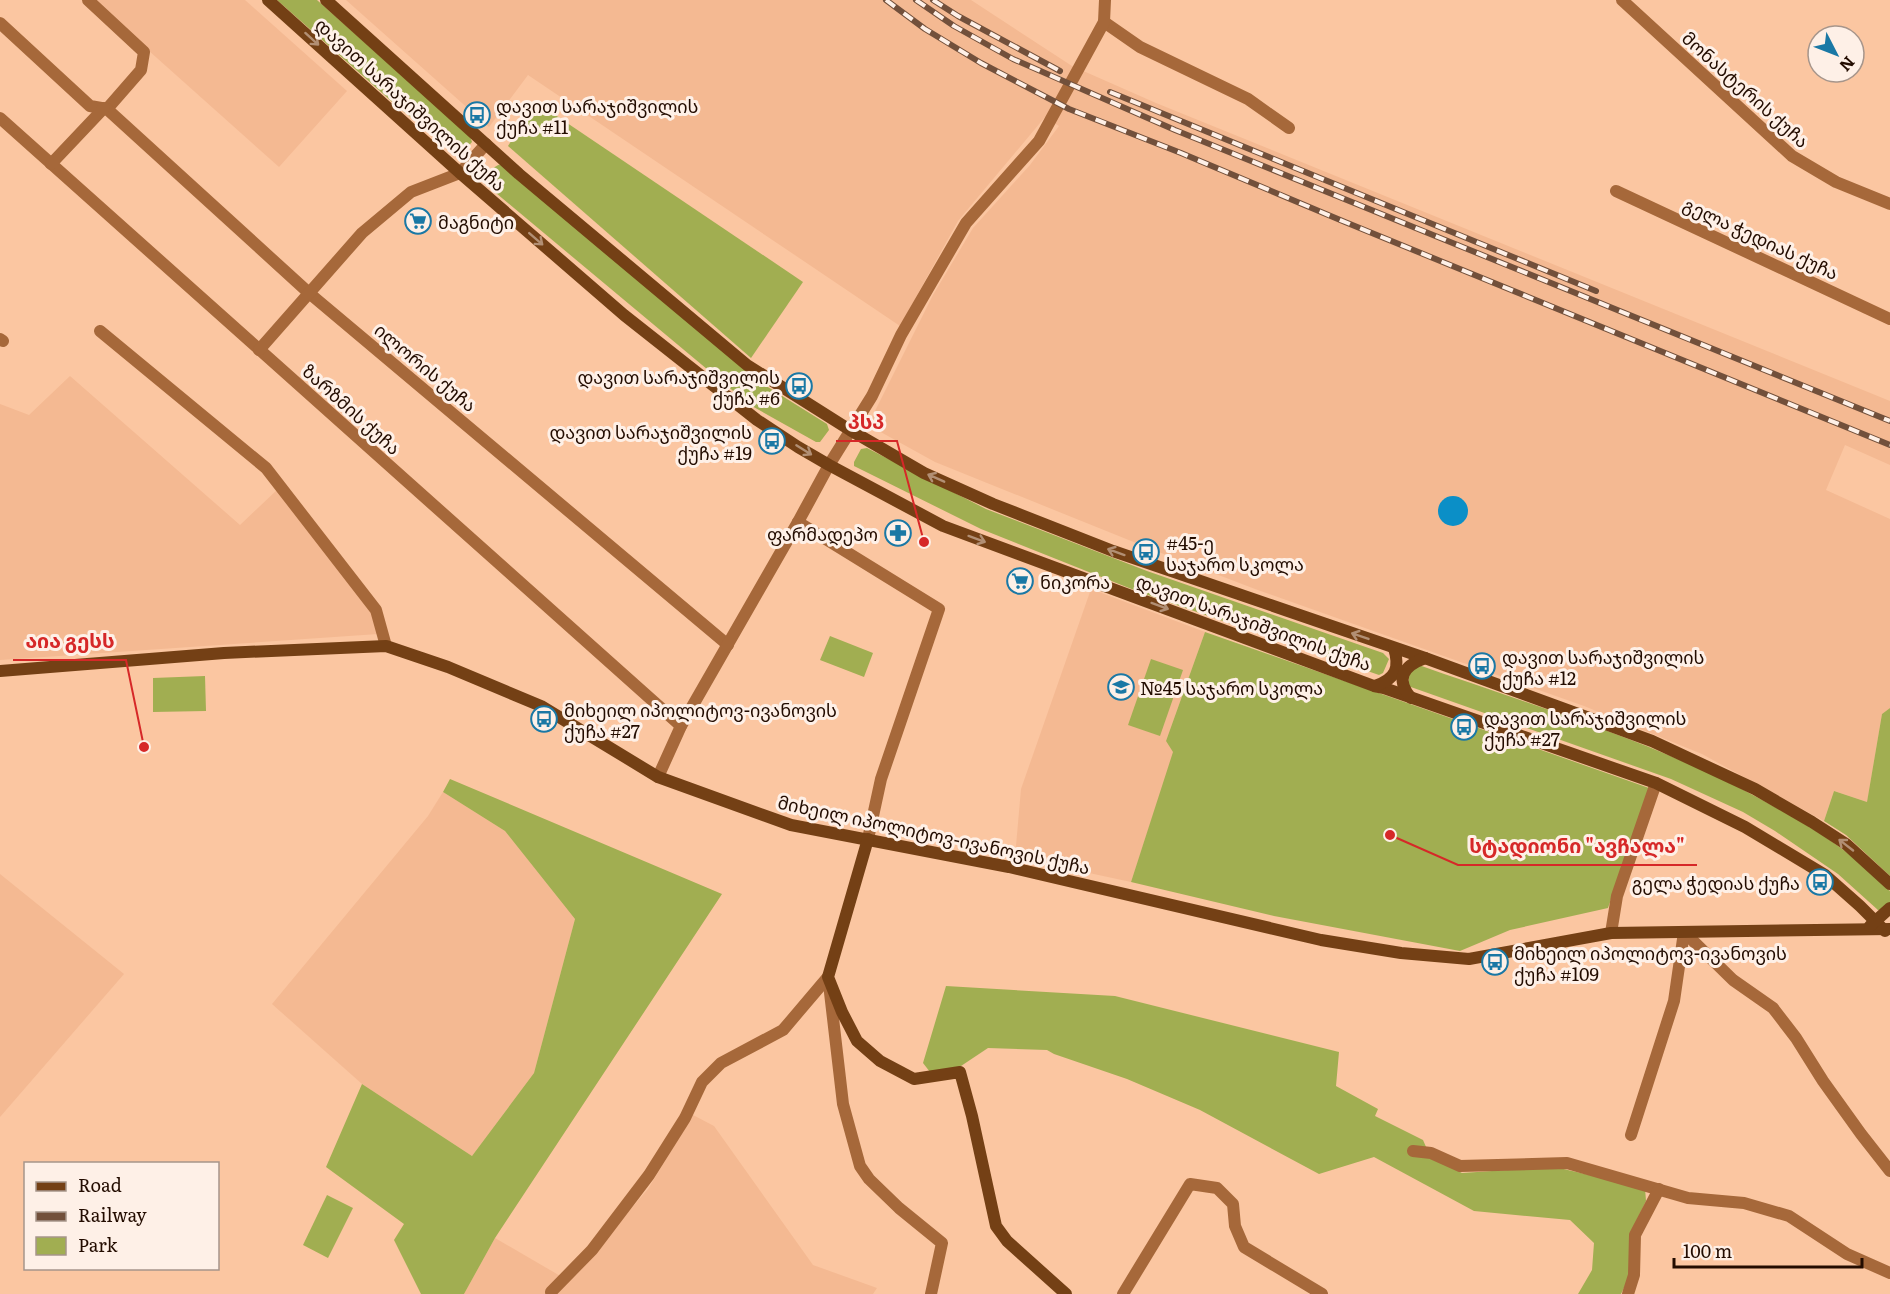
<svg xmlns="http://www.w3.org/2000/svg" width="1890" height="1294" font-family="Literata,'Noto Sans Georgian',serif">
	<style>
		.built { fill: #f4b992 }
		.green { fill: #a1ae51 }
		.water { fill: #0b8fc7 }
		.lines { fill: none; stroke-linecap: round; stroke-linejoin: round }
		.street { stroke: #a6683a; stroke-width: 12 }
		.secondary { stroke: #744015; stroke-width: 12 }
		.rail-casing { stroke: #72503b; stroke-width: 6 }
		.rail { stroke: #fef0e7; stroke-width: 4; stroke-dasharray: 11; stroke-linecap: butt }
		.oneway { stroke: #b28f74 }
		.labels { text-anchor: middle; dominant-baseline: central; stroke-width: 6; stroke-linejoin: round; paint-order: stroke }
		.street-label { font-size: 18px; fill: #230c00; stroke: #fef0e7 }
		.poi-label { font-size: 18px; fill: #230c00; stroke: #fef0e7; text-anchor: start }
		.leader { fill: none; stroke: #d62828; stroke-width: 2 }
		.callout-dot { fill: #d62828; stroke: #fef0e7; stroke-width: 2 }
		.callout-label { font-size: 20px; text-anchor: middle; font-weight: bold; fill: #d62828; stroke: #fef0e7; stroke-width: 6; stroke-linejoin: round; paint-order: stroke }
	</style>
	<rect width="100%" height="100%" fill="#fbc6a1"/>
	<!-- built -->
	<g class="built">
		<polygon points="92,0 245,0 347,91 279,167"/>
		<polygon points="346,0 971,0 1072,66 1156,103 1890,401 1890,465 1845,445 1826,490 1890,519 1890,708 1882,714 1867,802 1834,791 1824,821 1702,754 1584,706 1255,589 1156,551 935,462 868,425 933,295 973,228 1030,165 1059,126 1045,117 958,221 900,326 528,75 489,127"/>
		<polygon points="70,376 240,525 278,489 368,601 378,634 0,660 0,404 29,415"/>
		<polygon points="1091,589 1205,632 1166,741 1174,752 1131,882 1015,857 1021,789"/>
		<polygon points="443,792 505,831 575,919 534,1073 472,1156 362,1084 272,1004 428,816"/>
		<polygon points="0,874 124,974 0,1117"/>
		<polygon points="693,1115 714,1126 813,1265 877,1288 873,1294 464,1294 495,1238 569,1281 648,1189"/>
	</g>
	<!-- green -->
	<g class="green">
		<polygon points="277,0 317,0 470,136 472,142 462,153 457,153 399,108"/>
		<polygon points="536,102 803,282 751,358 508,146"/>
		<path d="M501,164L763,384L827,424L829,430L820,442H816L750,405L484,183C486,174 492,167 501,164Z"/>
		<polygon points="867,448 986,509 1147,571 1383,653 1389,659 1383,673 1379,675 1139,592 981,529 854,466 854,462 861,449"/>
		<polygon points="1205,632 1649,788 1608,908 1510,930 1460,951 1274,916 1131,882 1173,752 1166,741"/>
		<polygon points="830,636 873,653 864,677 820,660"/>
		<polygon points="1151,659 1183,670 1160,736 1128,725"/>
		<path d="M1416,664C1534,706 1655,741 1764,801C1796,819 1829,837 1856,860C1868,870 1879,881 1890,891V903L1883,910H1878L1838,874L1775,831L1743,812L1671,779L1408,686L1410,668Z"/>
		<polygon points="205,676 206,711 153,712 153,678"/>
		<polygon points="1890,708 1890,876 1846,835 1824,821 1834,791 1867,802 1882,714"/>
		<polygon points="450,779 722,894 495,1238 464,1294 421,1294 394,1240 404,1224 326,1167 362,1084 472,1156 534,1073 575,919 505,831 443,792"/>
		<polygon points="946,986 1115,996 1339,1052 1336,1086 1378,1109 1375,1116 1423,1140 1430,1156 1462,1173 1555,1167 1645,1188 1646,1201 1629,1236 1630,1276 1621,1294 1578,1294 1592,1270 1594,1243 1570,1220 1474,1211 1374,1157 1319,1174 1200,1110 1127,1079 1054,1054 1047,1050 988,1048 955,1070 930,1072 923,1063"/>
		<polygon points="327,1195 353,1208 328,1258 303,1245"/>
	</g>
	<!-- water -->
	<circle class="water" cx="1453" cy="511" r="15"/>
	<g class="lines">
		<!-- street -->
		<g class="street">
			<polyline points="88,0 144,52 141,70 107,109"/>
			<polyline points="1622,0 1792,156 1836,182 1890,204"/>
			<polyline points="1104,22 1140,47 1248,99 1289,128"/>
			<polyline points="0,23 90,106 107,109 309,293 728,645"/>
			<polyline points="0,118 681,726"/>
			<polyline points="51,164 104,108"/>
			<polyline points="1616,191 1890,319"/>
			<polyline points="100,331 266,468 376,610 386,646"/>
			<polyline points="0,339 3,341"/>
			<polyline points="259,350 362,233 411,192 460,173 486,144"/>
			<polyline points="798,522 939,609 881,779 868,839"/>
			<polyline points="658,777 681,726 798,522 829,465 872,396 901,335 966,223 1039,141 1104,22 1105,0"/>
			<polyline points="1684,932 1733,980 1773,1008 1796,1038 1823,1081 1861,1134 1890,1171"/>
			<polyline points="1611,933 1617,896 1656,783"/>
			<polyline points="829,984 843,1104 860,1166 869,1179 899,1208 942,1243 931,1294"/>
			<polyline points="1631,1135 1674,1001 1684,932"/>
			<polyline points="1413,1151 1431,1153 1460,1166 1567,1163 1688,1198 1744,1203 1789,1216 1847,1254 1890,1273"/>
			<polyline points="551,1292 592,1250 649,1175 685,1118 702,1082 721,1063 783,1030 828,977"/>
			<polyline points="1123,1294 1190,1184 1217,1188 1233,1204 1235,1226 1244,1247 1322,1294"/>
			<polyline points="1628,1294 1634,1275 1635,1235 1659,1189"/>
		</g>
		<!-- secondary -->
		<g class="secondary">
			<polyline points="268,0 460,173 624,315 757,420 798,447 829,465 943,526 1374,686 1384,688 1656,783 1745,827 1825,875 1860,906 1885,931"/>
			<polyline points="326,0 519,174 747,365 850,430 924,473 993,504 1113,551 1425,658 1652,741 1755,789 1812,822 1846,844 1890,884"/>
			<polyline points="0,671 224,653 386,646 448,667 541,706 658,777 791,825 1009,867 1321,940 1401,953 1469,959 1611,933 1890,929"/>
			<path d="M1375,686C1396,679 1400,668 1394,648"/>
			<path d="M1411,698C1395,679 1403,666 1425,658"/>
			<polyline points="868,839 828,977 842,1012 857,1041 880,1061 914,1079 960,1072 972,1116 996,1226 1007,1241 1066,1294"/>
			<polyline points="1870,926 1890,908"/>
		</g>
		<!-- rail casing -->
		<g class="rail-casing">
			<g id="rail">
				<polyline points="886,0 925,29 981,63 1069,109 1181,153 1345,222 1890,445"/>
				<polyline points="916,0 954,26 1013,59 1175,130 1890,421"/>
				<polyline points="933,0 958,16 1060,71"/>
				<polyline points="1110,92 1596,291"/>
			</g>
		</g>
		<!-- rail -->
		<use href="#rail" class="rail"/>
	</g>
	<!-- one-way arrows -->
	<defs><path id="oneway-shaft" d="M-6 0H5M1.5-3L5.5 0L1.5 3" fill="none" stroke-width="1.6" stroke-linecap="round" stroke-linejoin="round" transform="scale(1.5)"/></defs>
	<g class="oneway">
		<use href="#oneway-shaft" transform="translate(312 39) rotate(42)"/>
		<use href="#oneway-shaft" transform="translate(536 239) rotate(41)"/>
		<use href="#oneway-shaft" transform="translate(804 450) rotate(32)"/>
		<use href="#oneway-shaft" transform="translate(936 478) rotate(-156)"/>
		<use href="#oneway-shaft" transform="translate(977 539) rotate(20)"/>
		<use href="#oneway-shaft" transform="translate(1116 552) rotate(-160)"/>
		<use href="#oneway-shaft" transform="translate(1160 606) rotate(20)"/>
		<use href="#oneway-shaft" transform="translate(1360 636) rotate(-161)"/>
		<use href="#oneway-shaft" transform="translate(1846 845) rotate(-142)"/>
	</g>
	<!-- icons -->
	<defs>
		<g id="bus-ring" transform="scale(1.35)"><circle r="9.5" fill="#fef0e7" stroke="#1a78a5" stroke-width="1.5"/><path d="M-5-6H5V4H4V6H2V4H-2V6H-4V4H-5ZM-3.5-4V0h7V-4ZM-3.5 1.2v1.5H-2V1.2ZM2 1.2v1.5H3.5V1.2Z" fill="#1a78a5"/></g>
		<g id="supermarket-ring" transform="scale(1.35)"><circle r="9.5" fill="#fef0e7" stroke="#1a78a5" stroke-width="1.5"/><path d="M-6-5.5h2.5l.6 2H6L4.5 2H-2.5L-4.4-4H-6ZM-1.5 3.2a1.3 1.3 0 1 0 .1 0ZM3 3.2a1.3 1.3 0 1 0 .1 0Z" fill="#1a78a5"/></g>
		<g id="pharmacy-ring" transform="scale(1.35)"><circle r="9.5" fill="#fef0e7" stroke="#1a78a5" stroke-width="1.5"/><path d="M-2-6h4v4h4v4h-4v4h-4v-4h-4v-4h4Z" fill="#1a78a5"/></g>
		<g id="school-ring" transform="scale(1.35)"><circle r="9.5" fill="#fef0e7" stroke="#1a78a5" stroke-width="1.5"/><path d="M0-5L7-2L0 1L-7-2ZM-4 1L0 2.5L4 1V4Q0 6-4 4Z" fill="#1a78a5"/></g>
	</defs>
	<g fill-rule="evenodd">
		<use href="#bus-ring" x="477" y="115"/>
		<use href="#supermarket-ring" x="418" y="221"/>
		<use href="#bus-ring" x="799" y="386"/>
		<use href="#bus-ring" x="772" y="441"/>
		<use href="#pharmacy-ring" x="898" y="533"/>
		<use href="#bus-ring" x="1146" y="552"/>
		<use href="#supermarket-ring" x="1020" y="581"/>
		<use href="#bus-ring" x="1482" y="666"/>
		<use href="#school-ring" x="1121" y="687"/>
		<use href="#bus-ring" x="544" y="719"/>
		<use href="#bus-ring" x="1464" y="727"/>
		<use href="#bus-ring" x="1820" y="882"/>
		<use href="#bus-ring" x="1495" y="962"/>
	</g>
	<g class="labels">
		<!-- street labels -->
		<g class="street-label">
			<text transform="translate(1746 89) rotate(42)">მონასტერის ქუჩა</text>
			<text transform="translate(411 104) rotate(42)">დავით სარაჯიშვილის ქუჩა</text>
			<text transform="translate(1761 238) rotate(25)">გელა ჭედიას ქუჩა</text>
			<text transform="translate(426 367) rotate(40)">ილორის ქუჩა</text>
			<text transform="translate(352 409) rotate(42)">ზარზმის ქუჩა</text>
			<text transform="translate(1254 622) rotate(20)">დავით სარაჯიშვილის ქუჩა</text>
			<text transform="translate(934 834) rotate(12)">მიხეილ იპოლიტოვ-ივანოვის ქუჩა</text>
		</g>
		<!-- poi labels -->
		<g class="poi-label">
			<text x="496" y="105">დავით სარაჯიშვილის<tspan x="496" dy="21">ქუჩა #11</tspan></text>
			<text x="438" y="221">მაგნიტი</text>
			<text x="780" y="376" text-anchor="end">დავით სარაჯიშვილის<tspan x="780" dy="21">ქუჩა #6</tspan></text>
			<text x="752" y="431" text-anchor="end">დავით სარაჯიშვილის<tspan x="752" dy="21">ქუჩა #19</tspan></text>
			<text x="878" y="533" text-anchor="end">ფარმადეპო</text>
			<text x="1166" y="542">#45-ე<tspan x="1166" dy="21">საჯარო სკოლა</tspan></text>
			<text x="1040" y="581">ნიკორა</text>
			<text x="1502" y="656">დავით სარაჯიშვილის<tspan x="1502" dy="21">ქუჩა #12</tspan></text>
			<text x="1140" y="687">№45 საჯარო სკოლა</text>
			<text x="564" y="709">მიხეილ იპოლიტოვ-ივანოვის<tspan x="564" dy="21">ქუჩა #27</tspan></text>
			<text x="1484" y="717">დავით სარაჯიშვილის<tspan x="1484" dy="21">ქუჩა #27</tspan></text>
			<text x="1800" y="882" text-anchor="end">გელა ჭედიას ქუჩა</text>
			<text x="1514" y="952">მიხეილ იპოლიტოვ-ივანოვის<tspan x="1514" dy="21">ქუჩა #109</tspan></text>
		</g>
	</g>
	<!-- callouts -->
	<path class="leader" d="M924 542L897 441H836M144 747L126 660H13M1390 835L1458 865H1697"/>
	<g class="callout-dot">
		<circle cx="924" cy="542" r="6"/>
		<circle cx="144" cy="747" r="6"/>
		<circle cx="1390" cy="835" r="6"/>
	</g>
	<g class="callout-label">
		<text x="866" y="429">პსპ</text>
		<text x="70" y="648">აია გესს</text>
		<text x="1577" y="853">სტადიონი "ავჩალა"</text>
	</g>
	<!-- legend -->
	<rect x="24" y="1162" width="195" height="108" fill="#fef0e7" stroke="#a6958b" stroke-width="1.5"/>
	<rect x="36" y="1182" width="30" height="9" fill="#744015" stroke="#a6958b" stroke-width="1.5"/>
	<text x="78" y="1192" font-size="18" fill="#230c00">Road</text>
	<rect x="36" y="1212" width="30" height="9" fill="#72503b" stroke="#a6958b" stroke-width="1.5"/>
	<text x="78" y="1222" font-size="18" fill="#230c00">Railway</text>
	<rect x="36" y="1237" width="30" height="18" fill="#a1ae51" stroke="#a6958b" stroke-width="1.5"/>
	<text x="78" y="1252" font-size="18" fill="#230c00">Park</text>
	<!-- north arrow -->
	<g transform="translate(1836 54) rotate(132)"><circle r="28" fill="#fef0e7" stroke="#a6958b" stroke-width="1.5"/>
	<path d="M0-4.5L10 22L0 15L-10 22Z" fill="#1a78a5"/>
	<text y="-9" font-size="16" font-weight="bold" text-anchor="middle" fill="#230c00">N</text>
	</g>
	<!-- scale -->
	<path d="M1674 1258v9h188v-9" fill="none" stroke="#230c00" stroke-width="3"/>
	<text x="1683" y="1258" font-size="18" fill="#230c00" stroke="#fef0e7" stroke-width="4.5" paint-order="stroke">100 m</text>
</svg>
